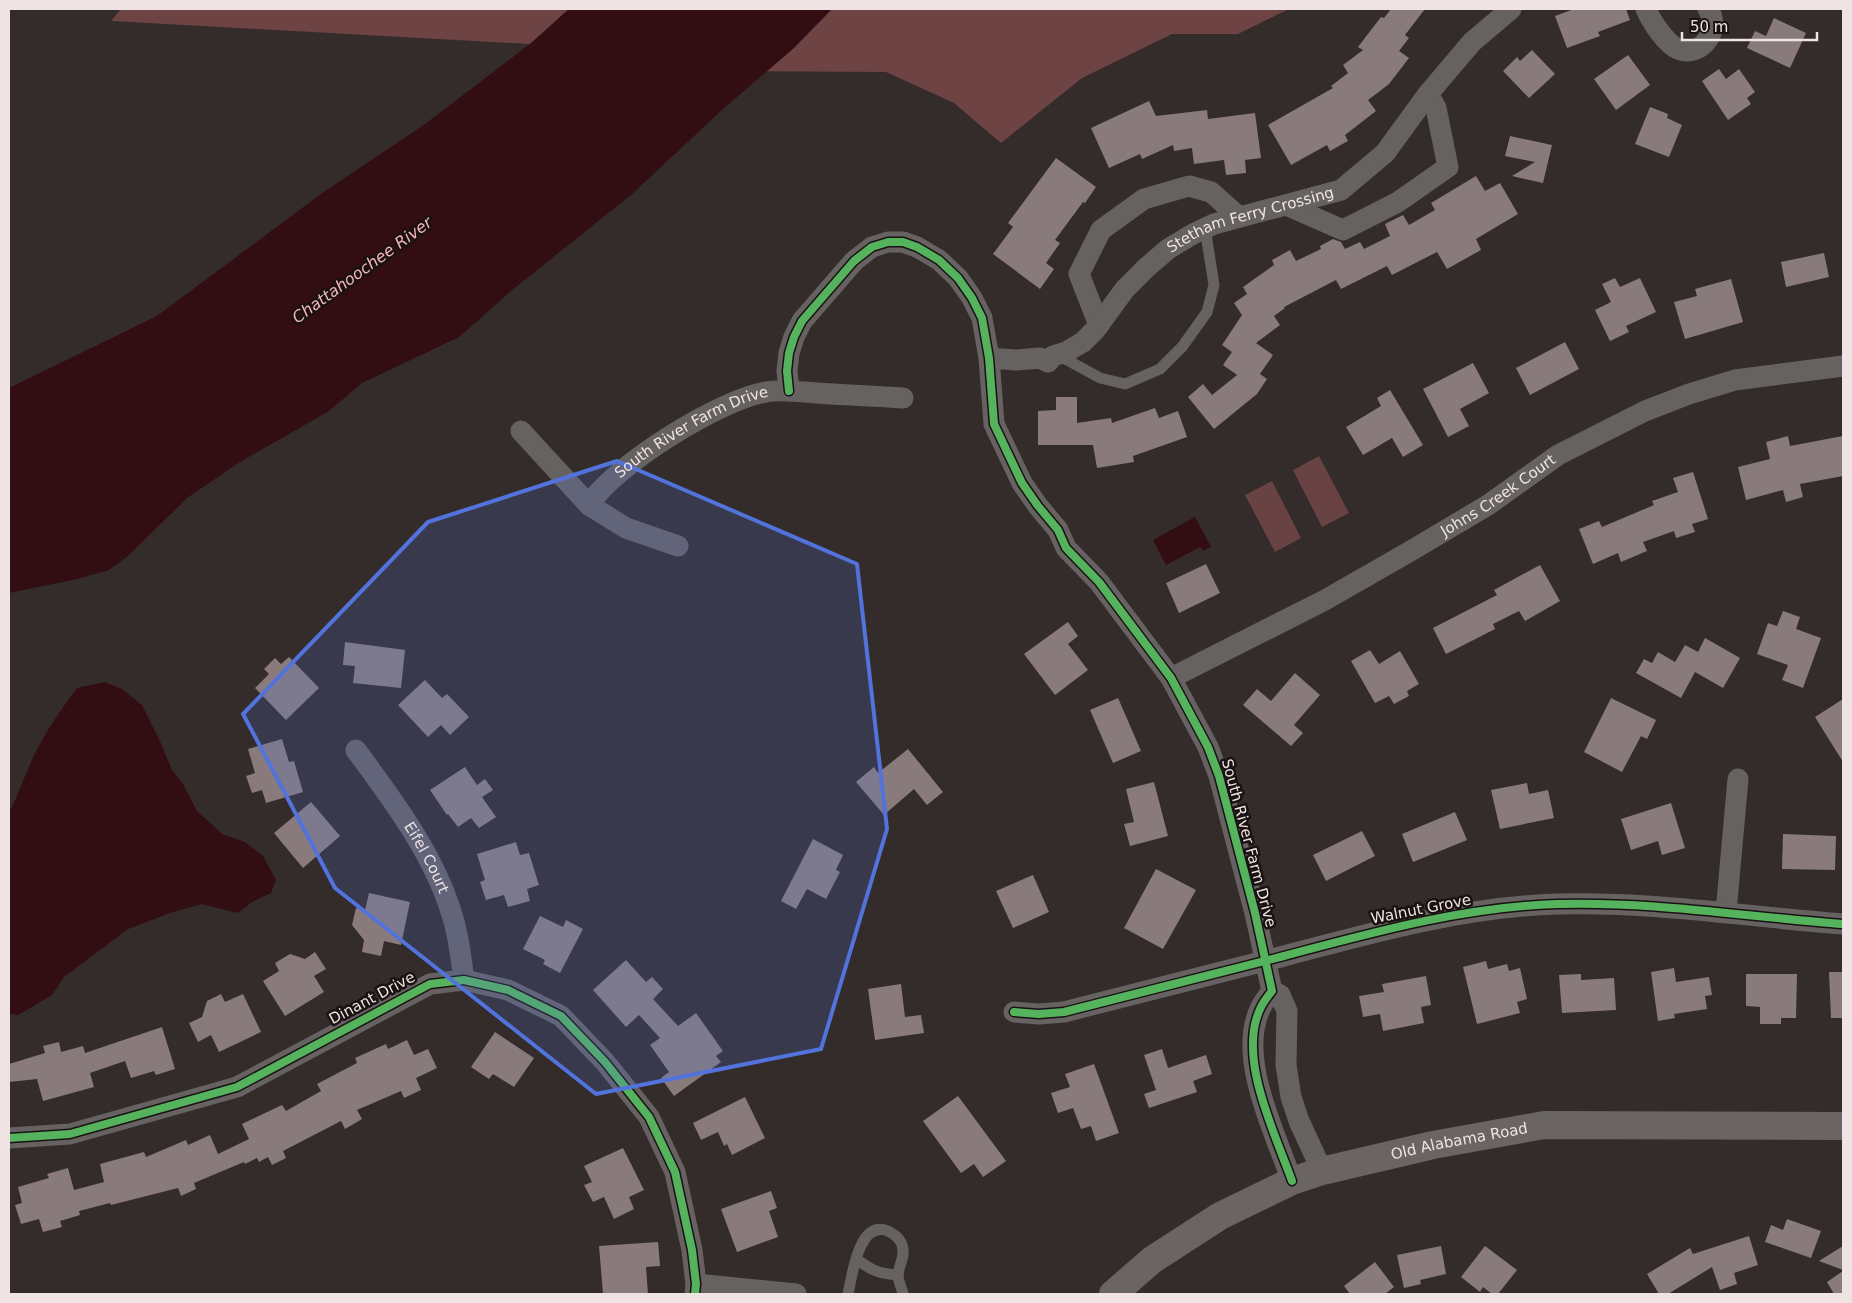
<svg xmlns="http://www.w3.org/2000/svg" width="1852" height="1303" font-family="'DejaVu Sans',sans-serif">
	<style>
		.green { fill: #694344 }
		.forest { fill: #6d4344 }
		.water { fill: #320d12 }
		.building { fill: #897b7b }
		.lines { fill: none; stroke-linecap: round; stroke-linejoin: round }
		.lane { stroke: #676262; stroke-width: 11 }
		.street { stroke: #676262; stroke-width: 21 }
		.secondary { stroke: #6a6464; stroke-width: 28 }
		.cycleway-casing { stroke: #1a1212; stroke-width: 11 }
		.cycleway { stroke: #56b35d; stroke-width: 8 }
		.marked { fill: #5273db; fill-opacity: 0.2; stroke: #5273db; stroke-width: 4; stroke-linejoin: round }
		.labels { text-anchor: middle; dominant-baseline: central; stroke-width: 5; stroke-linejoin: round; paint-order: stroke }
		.street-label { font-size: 15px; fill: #efe3e3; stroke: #1a1212 }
		.water-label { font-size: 16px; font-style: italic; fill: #f6b5b6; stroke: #1a1212 }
	</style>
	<rect width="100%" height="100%" fill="#342b2b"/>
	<!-- green -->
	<g class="green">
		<polygon points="1319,456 1349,513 1322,527 1293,470"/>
		<polygon points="1272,481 1301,538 1275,552 1245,495"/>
	</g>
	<!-- forest -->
	<g class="forest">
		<polygon points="121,9 569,9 530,44 111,21"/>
		<polygon points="791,9 1289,9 1238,34 1172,34 1082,78 1001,143 954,103 886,72 700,71"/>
	</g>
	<!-- water -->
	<g class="water">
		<polygon points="569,9 832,9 794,48 724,108 632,194 511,291 459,337 362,383 329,411 240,462 187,498 128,556 109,570 77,579 9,593 9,388 157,316 321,194 425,124 530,44"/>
		<polygon points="1195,517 1211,547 1203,551 1200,547 1166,565 1153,540"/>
		<path d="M105,682L122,689L142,705L159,739L172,770L183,784L197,811L222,834L245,842L263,856L276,880L271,893L252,902L238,913L202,904L170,913L128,929L64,977L52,995L18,1015L9,1014V812C21,791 27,767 39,746C50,725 63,707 77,688Z"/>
	</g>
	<!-- building -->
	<g class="building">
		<polygon points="1391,9 1425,9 1405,35 1409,38 1399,51 1409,58 1389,84 1368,100 1376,111 1345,135 1348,141 1330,151 1327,145 1291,165 1268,125 1333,88 1331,86 1348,73 1343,65 1363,50 1358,47 1381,17 1384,18"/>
		<polygon points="1574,9 1626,9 1630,20 1598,32 1600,36 1567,48 1555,16"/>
		<polygon points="1774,18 1806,33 1790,68 1747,48 1755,31 1766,36"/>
		<polygon points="1532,50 1555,74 1529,98 1503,71 1517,57 1520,61"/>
		<polygon points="1628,55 1650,85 1616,110 1594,79"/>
		<polygon points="1719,69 1726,79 1739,69 1755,92 1747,98 1751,104 1728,120 1702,81"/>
		<polygon points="1149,101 1156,116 1207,110 1208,119 1255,113 1261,158 1245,160 1246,173 1226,175 1224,160 1194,164 1192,148 1174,151 1173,145 1142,159 1140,154 1109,168 1091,128"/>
		<polygon points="1650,107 1668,114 1667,118 1682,125 1669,157 1635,144"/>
		<polygon points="1510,136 1552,145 1543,183 1512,176 1535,162 1505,156"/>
		<polygon points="1056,158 1096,187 1085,203 1083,202 1055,240 1060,243 1046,263 1054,269 1040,289 993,254 1013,227 1008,223"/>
		<polygon points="1476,176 1485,191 1500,183 1518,214 1476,239 1481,250 1447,269 1437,252 1392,275 1387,266 1341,289 1336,280 1284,307 1285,308 1274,316 1280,325 1256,343 1273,355 1260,374 1267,379 1257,394 1214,429 1188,397 1203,384 1212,395 1237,375 1223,365 1232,352 1222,345 1242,315 1234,303 1247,294 1243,287 1274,265 1272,260 1290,250 1296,261 1321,249 1320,246 1333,239 1341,242 1345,249 1360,242 1364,249 1390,236 1385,224 1403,215 1409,225 1435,210 1431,203"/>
		<polygon points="1824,253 1829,277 1786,287 1781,262"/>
		<polygon points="1615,278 1620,287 1640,278 1656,312 1626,326 1629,332 1610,341 1595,310 1611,302 1602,284"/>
		<polygon points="1731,279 1743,322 1685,339 1674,302 1697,296 1695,289"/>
		<polygon points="1565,342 1579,369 1530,395 1516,368"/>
		<polygon points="1473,363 1489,393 1460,409 1469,426 1448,437 1423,389"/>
		<polygon points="1390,390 1423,445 1403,457 1392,438 1363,455 1346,427 1381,406 1377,398"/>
		<polygon points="1056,397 1077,397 1077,423 1111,418 1112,423 1155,408 1159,418 1178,411 1187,437 1133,456 1134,462 1097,468 1093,445 1038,445 1038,411 1056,410"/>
		<polygon points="1788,436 1790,446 1843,436 1843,476 1800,484 1803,497 1786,502 1783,490 1746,500 1738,467 1770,459 1766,442"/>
		<polygon points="1693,472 1708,519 1692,524 1695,532 1676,538 1674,531 1643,542 1647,551 1621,562 1618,553 1593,564 1579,529 1599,521 1602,527 1654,505 1652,501 1678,492 1673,478"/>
		<polygon points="1206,564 1220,593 1179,613 1166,583"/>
		<polygon points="1540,565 1560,601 1525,621 1519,611 1493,624 1495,629 1446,654 1433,628 1497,595 1494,590"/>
		<polygon points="1783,611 1800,617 1796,629 1821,638 1803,688 1782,680 1788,665 1757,654 1768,623 1777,626"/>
		<polygon points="1068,622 1078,636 1068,644 1088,670 1055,695 1024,654"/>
		<polygon points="1705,638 1740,658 1723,688 1695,672 1681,698 1636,673 1644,659 1652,663 1658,652 1675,662 1685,645 1698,652"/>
		<polygon points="345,642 405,650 401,688 353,683 355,666 343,665"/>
		<polygon points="1370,650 1379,664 1400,651 1419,684 1407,691 1409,696 1394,704 1389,696 1375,703 1351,661"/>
		<polygon points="289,657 319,688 286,720 255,688 269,674 264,669 275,658 281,664"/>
		<polygon points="1295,673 1320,695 1294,725 1303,733 1291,746 1243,705 1257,689 1271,701"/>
		<polygon points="425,680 442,698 447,694 469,717 450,735 441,725 428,737 398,705"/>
		<polygon points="1118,698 1141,751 1113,763 1090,710"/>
		<polygon points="1611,698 1656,720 1647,739 1641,736 1622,772 1584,752"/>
		<polygon points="1843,699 1843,762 1815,717"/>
		<polygon points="282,739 289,762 294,761 303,792 266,803 262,790 252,793 246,776 255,773 248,749"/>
		<polygon points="908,749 943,792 927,805 914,789 884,815 856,782 874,767 878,773"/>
		<polygon points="465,767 477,785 485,779 493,790 482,797 496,817 479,828 471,818 458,827 448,814 447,815 430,790"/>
		<polygon points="1154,782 1168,836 1130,846 1124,824 1134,822 1126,789"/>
		<polygon points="1527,783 1529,794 1548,790 1554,818 1500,829 1491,790"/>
		<polygon points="311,802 340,836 303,868 274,833"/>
		<polygon points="1671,803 1685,848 1662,855 1658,841 1631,850 1621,819"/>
		<polygon points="1455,812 1467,840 1413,862 1402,834"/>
		<polygon points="1362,831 1375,856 1326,881 1313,855"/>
		<polygon points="1783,834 1836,836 1835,870 1782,869"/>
		<polygon points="813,839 843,855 836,870 840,872 826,899 807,889 796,909 781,901"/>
		<polygon points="516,842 520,855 529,853 539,885 527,889 530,901 508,907 504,895 486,900 480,882 485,880 477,854"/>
		<polygon points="1156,869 1196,890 1163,949 1124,928"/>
		<polygon points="1033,875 1049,912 1013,928 996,891"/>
		<polygon points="369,893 410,902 401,945 384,941 381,956 362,952 364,940 352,925 356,908 365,910"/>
		<polygon points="540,916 563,927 566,920 583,929 560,973 543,964 545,960 523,949"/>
		<polygon points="315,952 326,969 314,976 324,992 285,1016 263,981 279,971 275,963 290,954 305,959"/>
		<polygon points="626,960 646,982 652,977 663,989 653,999 678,1026 696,1013 723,1051 716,1056 721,1062 674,1096 661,1078 669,1072 650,1045 660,1038 639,1015 626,1027 593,990"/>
		<polygon points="1486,961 1488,969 1507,964 1509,971 1520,968 1527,999 1517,1002 1520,1013 1477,1024 1463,967"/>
		<polygon points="1674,968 1676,982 1709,977 1712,995 1705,996 1707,1009 1674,1014 1675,1018 1658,1021 1651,972"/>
		<polygon points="1829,972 1843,972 1843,1018 1831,1018"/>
		<polygon points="1581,974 1581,980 1614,978 1616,1010 1562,1013 1559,975"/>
		<polygon points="1746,974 1797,974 1796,1018 1781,1018 1781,1024 1760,1024 1760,1007 1746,1006"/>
		<polygon points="1426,976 1431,1005 1421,1007 1424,1023 1383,1031 1380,1014 1363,1017 1359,996 1384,992 1382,984"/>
		<polygon points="901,984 905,1017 921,1015 924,1033 875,1040 868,989"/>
		<polygon points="221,994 225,1002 243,994 261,1032 219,1052 211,1035 198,1042 189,1023 202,1017 207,1001"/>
		<polygon points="162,1027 175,1069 156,1075 154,1071 131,1078 125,1061 90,1073 94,1087 43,1101 37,1079 9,1082 9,1064 45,1053 43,1046 59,1042 61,1052 83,1046 85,1053"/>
		<polygon points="495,1032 534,1058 514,1087 493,1074 489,1079 471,1067"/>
		<polygon points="407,1040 414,1055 428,1049 437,1068 416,1078 421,1090 404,1098 401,1091 357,1110 362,1119 345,1129 341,1121 283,1151 286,1158 272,1165 268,1157 259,1162 257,1158 245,1164 244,1162 194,1183 196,1189 181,1196 178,1188 111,1205 110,1203 79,1211 80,1215 60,1221 62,1227 43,1232 39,1219 21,1224 15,1205 22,1203 18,1187 49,1178 47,1174 68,1168 74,1190 104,1182 100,1164 144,1152 146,1157 186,1140 188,1145 210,1135 218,1154 249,1139 242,1124 282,1105 286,1111 321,1091 317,1084 357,1063 355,1058 386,1044 388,1049"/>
		<polygon points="1162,1049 1168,1068 1206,1055 1212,1074 1193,1081 1197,1092 1149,1108 1144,1094 1156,1090 1144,1055"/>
		<polygon points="1094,1064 1119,1133 1096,1141 1091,1126 1081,1129 1073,1108 1058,1113 1051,1093 1070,1087 1065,1074"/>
		<polygon points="958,1096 1006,1161 983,1177 974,1164 961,1173 923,1121"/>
		<polygon points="745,1097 765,1138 732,1155 727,1144 724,1146 718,1132 701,1140 693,1123"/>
		<polygon points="623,1148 644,1190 629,1197 634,1209 614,1219 604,1197 593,1202 584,1185 592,1182 584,1166"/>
		<polygon points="771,1191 777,1208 769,1211 778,1237 737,1252 721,1209"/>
		<polygon points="1787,1219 1821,1231 1811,1258 1765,1242 1771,1225 1783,1230"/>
		<polygon points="1749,1236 1758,1265 1734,1273 1737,1284 1720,1290 1712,1267 1668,1294 1659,1294 1647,1274 1690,1248 1693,1254"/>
		<polygon points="658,1242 660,1266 646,1267 648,1294 603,1294 599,1246"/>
		<polygon points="1441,1246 1446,1274 1420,1280 1421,1284 1404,1288 1397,1255"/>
		<polygon points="1485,1246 1517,1270 1498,1294 1492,1294 1483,1287 1480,1292 1461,1277"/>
		<polygon points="1843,1246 1843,1270 1819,1261"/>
		<polygon points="1375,1262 1394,1287 1385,1294 1350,1294 1344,1286"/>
		<polygon points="1843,1271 1843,1294 1834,1294 1827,1282"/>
	</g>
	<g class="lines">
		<!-- lane -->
		<g class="lane">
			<polyline points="1058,355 1100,378 1125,384 1160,369 1182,347 1207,312 1214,285 1205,228"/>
			<path d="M856,1259C871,1270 879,1274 898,1275"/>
			<path d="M848,1294C852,1277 858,1223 885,1230C892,1232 900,1238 902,1245C906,1256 899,1264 898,1275C898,1281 902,1288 903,1294"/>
		</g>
		<!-- street -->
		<g class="street">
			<path d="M1646,9C1651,21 1666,44 1678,49C1702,59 1722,28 1708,9"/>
			<polyline points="1286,205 1343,230 1398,202 1448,167 1436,108 1428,94"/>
			<polyline points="1099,325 1079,274 1101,230 1144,199 1189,186 1211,192 1239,217"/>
			<path id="s1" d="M989,358L1016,360L1040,358L1048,362L1053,356L1066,352L1083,342L1095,330L1125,289L1146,268L1168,249L1193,234L1214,224L1341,190L1385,153L1428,94L1472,42L1511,9"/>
			<path d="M789,391L787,371L789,353L794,337L802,321L854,261L872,247L888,242H903L917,247L939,260L958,278L972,298L982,318L989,358L994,424L1022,483L1038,506L1058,530L1066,548L1099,582L1171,678L1208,747L1219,776L1255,913L1272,991C1268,996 1264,1001 1261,1007C1236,1056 1275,1133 1292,1181"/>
			<polyline points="521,431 589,505 626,528 678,546"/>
			<path id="s2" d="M589,505C614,465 721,399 766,392C782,389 800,392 816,393C845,395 874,396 903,398"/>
			<path id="s3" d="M1171,678L1325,600L1414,549L1488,505L1558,455L1645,411L1689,394L1735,380L1843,366"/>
			<path id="s4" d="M356,750C393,801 434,854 452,915C459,936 461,958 464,980"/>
			<polyline points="1726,912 1738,779"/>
			<polyline points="1272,991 1280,995 1287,1011 1286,1065 1291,1097 1299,1121 1322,1171"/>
			<path d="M1014,1012L1039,1014L1064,1012C1137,993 1211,975 1284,956C1374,932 1464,907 1557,904C1653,901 1748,917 1843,924"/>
			<polyline points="9,1138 70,1134 237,1087 430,984 464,980 508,990 561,1016 605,1062 649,1117 675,1172 692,1250 696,1284 695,1294"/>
			<polyline points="696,1284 796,1294"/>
		</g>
		<!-- secondary -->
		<path class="secondary" id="s5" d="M1113,1294L1152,1260L1220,1216L1292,1181L1322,1171L1433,1145L1544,1125L1843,1126"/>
		<!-- cycleway casing -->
		<g class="cycleway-casing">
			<g id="cycleway">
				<path d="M789,391L787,371L789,353L794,337L802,321L854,261L872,247L888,242H903L917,247L939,260L958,278L972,298L982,318L989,358L994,424L1022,483L1038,506L1058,530L1066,548L1099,582L1171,678L1208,747L1219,776L1255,913L1272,991C1268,996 1264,1001 1261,1007C1236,1056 1275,1133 1292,1181"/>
				<path d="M1014,1012L1039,1014L1064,1012C1137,993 1211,975 1284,956C1374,932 1464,907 1557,904C1653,901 1748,917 1843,924"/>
				<polyline points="9,1138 70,1134 237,1087 430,984 464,980 508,990 561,1016 605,1062 649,1117 675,1172 692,1250 696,1284 695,1294"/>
			</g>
		</g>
		<!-- cycleway -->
		<use href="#cycleway" class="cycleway"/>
	</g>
	<!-- marked area -->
	<path class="marked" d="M617,461L857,564L887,829L821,1049L596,1094L335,888L243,714L428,522Z"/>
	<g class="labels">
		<!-- street labels -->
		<g class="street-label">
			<text stroke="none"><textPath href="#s1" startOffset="316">Stetham Ferry Crossing</textPath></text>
			<text stroke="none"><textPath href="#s2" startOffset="128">South River Farm Drive</textPath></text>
			<text stroke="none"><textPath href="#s3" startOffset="375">Johns Creek Court</textPath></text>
			<text transform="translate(1249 843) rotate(75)">South River Farm Drive</text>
			<text stroke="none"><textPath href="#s4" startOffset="129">Eifel Court</textPath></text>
			<text transform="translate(1421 909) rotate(-11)">Walnut Grove</text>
			<text transform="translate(372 998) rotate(-28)">Dinant Drive</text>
			<text stroke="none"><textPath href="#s5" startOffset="385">Old Alabama Road</textPath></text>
		</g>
		<!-- water labels -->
		<g class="water-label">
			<text transform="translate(362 270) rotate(-36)">Chattahoochee River</text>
		</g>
	</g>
	<!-- border -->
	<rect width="1852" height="1303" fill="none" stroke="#efe3e3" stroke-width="20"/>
	<!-- scale -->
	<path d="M1682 32v8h135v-8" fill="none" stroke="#efe3e3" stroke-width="2.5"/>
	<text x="1690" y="32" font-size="15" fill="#efe3e3" stroke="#1a1212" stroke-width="4" paint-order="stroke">50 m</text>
</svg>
